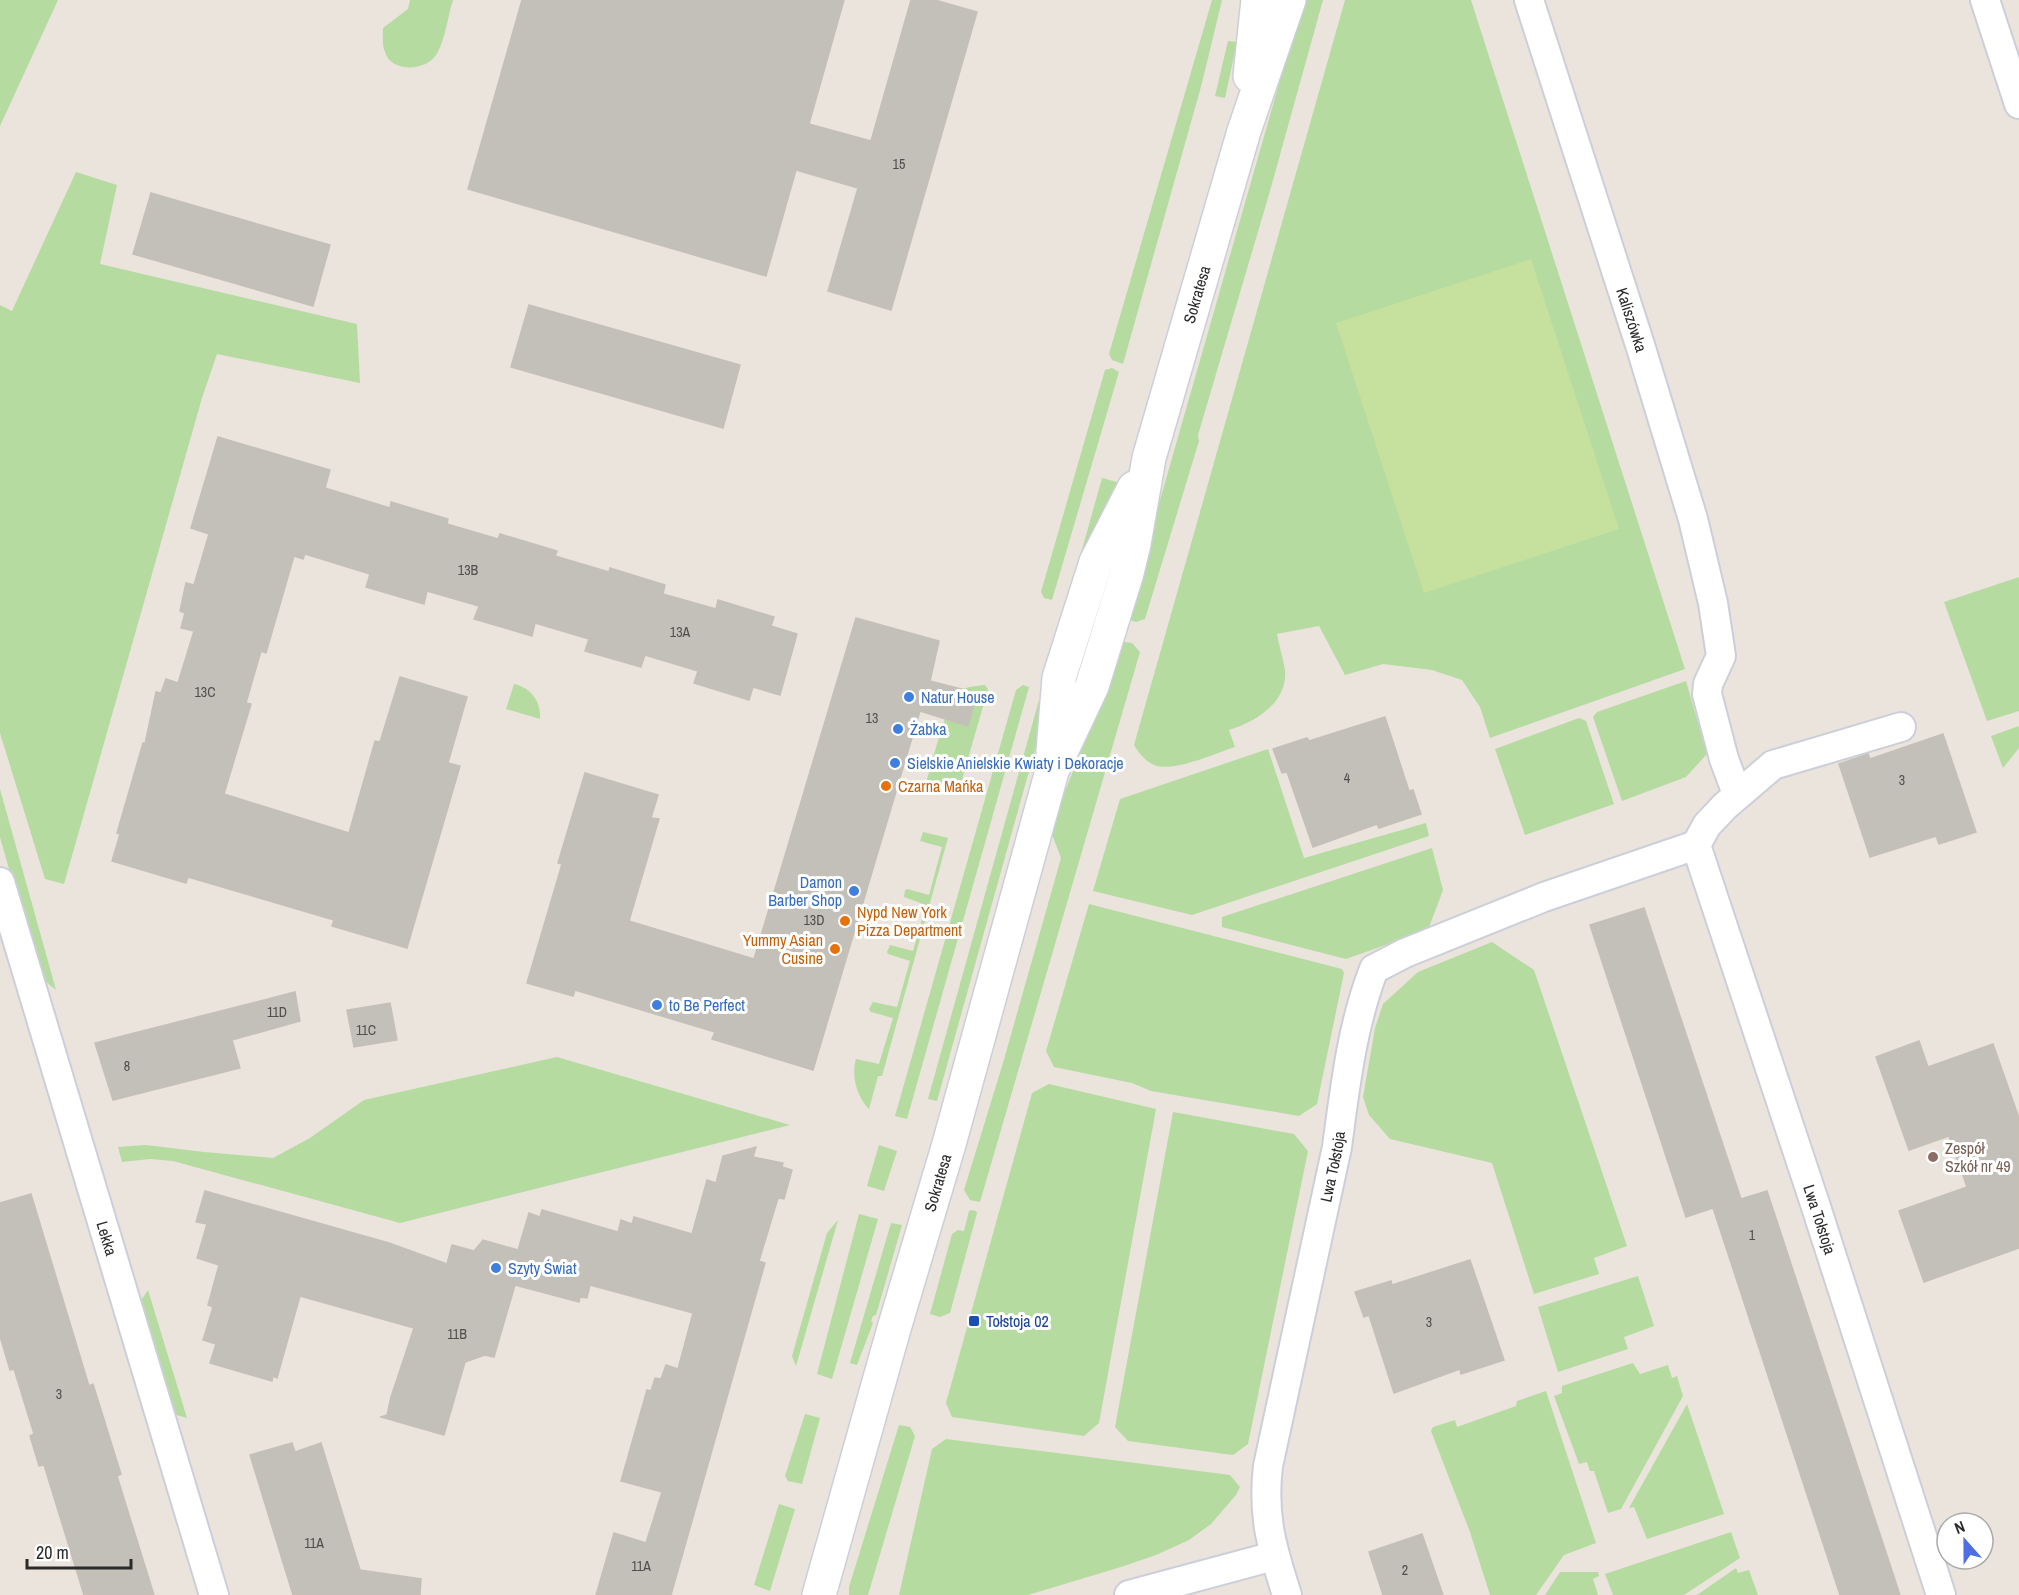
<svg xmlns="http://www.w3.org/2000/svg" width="2019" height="1595" font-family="'Archivo Narrow',sans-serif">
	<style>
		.green { fill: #b5dba0 }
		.pitch { fill: #c5e19d }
		.building { fill: #c3bfb9; stroke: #c5c0b7; stroke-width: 1.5 }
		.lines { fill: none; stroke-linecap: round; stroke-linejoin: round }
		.street-casing { stroke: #cccfda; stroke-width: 32 }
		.secondary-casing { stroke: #cccfda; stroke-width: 36 }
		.street { stroke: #fff; stroke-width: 28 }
		.secondary { stroke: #fff; stroke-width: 33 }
		.shop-dot { fill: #3f7fe0; stroke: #fff; stroke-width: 2 }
		.food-dot { fill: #e8710a; stroke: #fff; stroke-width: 2 }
		.education-dot { fill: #8d6e63; stroke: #fff; stroke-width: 2 }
		.transit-dot { fill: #1a4fb4; stroke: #fff; stroke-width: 2 }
		.labels { text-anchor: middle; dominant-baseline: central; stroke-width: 6; stroke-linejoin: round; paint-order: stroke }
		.number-label { font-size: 14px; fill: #504f4e }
		.street-label { font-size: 16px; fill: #2a2a2a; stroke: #fff }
		.shop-label { font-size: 16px; fill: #366cbe; stroke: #fff; text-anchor: start }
		.food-label { font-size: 16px; fill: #c56008; stroke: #fff; text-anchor: start }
		.education-label { font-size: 16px; fill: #785e54; stroke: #fff; text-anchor: start }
		.transit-label { font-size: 16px; fill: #164399; stroke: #fff; text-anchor: start }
	</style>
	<rect width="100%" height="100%" fill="#eae4dd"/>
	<!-- green -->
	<g class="green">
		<polygon points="0,0 58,0 0,126"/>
		<path d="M410,0H453C448,15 445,42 436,55C426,71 391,73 385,52C382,45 383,36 383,28L408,9Z"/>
		<polygon points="1212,0 1222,0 1202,83 1123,364 1112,360 1109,354"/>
		<polygon points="1303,0 1323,0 1270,191 1198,435 1199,441 1145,619 1136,622 1126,619"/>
		<path d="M1345,0H1471L1685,669L1490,738L1480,707L1462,680L1432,670L1383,664L1345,675L1319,626L1277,634C1279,646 1283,658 1285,670C1288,702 1256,722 1229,730L1235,747C1216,753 1173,773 1154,765C1145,761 1139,753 1134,745Z"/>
		<polygon points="1228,41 1237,42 1225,98 1215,96"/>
		<polygon points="76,172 117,185 100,264 357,324 360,383 217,354 202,398 64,884 45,879 0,733 0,305 12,311"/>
		<polygon points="1112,368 1119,372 1052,600 1044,598 1041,592 1105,370"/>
		<polygon points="1102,478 1117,482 1116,487 1067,603"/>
		<polygon points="2019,577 2019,711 1987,721 1944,602"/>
		<polygon points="1119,641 1132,643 1140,652 980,1202 970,1200 964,1190 1003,1063 1061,858 1050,829 1102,698"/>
		<polygon points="1686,681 1707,754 1686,777 1622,801 1593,717 1597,712"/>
		<path d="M514,684C531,688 541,701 540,719L506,709Z"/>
		<path d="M985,685L988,689L959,790L928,781L927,779C933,761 947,698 961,690C969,686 977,686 985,685Z"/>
		<polygon points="1023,685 1029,687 907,1119 895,1116 1016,690"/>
		<polygon points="1039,700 1048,703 937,1101 928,1099"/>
		<polygon points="1579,718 1586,721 1614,804 1525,835 1495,749"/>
		<polygon points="2019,726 2019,748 2003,768 1991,736"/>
		<polygon points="1268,749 1304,858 1426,823 1429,836 1192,915 1093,891 1120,799"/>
		<polygon points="0,789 56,990 39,976 0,837"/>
		<path d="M923,832L948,838L882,1076H878L869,1109C857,1097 851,1076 856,1059L879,1064L893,1018L871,1012L869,1009L873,1002L897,1007L910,961L888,954L887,952L890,945L913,951L926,905L904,897L905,890L907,889L929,895L942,847L920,841Z"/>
		<polygon points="1432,848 1443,890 1428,930 1346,959 1222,927 1222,917"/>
		<polygon points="1089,904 1342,969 1344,973 1317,1104 1299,1116 1151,1091 1132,1083 1054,1067 1046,1051"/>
		<polygon points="1492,942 1534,970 1627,1246 1594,1258 1599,1274 1534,1294 1492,1163 1390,1139 1369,1115 1363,1097 1375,1028 1383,1004 1418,972"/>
		<polygon points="557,1057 790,1125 400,1223 173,1161 150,1159 122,1162 118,1147 146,1145 204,1152 273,1158 310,1138 364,1100"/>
		<polygon points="1049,1084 1156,1109 1099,1423 1084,1436 952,1417 946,1403 1032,1093"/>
		<polygon points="1173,1112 1294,1134 1308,1151 1248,1444 1233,1455 1128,1441 1115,1427"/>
		<polygon points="879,1145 897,1151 884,1191 867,1186"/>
		<polygon points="971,1210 976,1211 977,1213 950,1313 940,1317 930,1314 952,1234 958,1230 964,1231 969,1211"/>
		<polygon points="859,1214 878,1219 832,1379 817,1374"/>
		<polygon points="838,1220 796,1366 792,1356 827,1233"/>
		<polygon points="891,1223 902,1225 876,1315 873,1316 871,1321 873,1323 857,1365 850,1363"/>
		<polygon points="1638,1276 1654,1326 1624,1337 1628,1349 1558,1372 1538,1307"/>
		<polygon points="148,1290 187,1418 173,1414 140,1302"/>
		<polygon points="1633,1363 1640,1374 1668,1365 1672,1378 1677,1376 1683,1396 1621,1509 1608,1513 1594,1471 1590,1471 1587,1462 1579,1464 1554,1396 1562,1393 1562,1386"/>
		<polygon points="1546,1391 1596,1543 1564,1555 1536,1595 1490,1595 1470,1532 1431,1431 1433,1427 1455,1420 1457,1427 1516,1406 1517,1401"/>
		<polygon points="1687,1404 1724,1514 1647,1539 1634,1507 1629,1508"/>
		<polygon points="805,1414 820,1418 802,1484 788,1481 785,1476"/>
		<polygon points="899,1425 910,1427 915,1436 868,1595 849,1595 849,1587"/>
		<polygon points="946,1439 1230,1475 1240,1487 1236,1495 1211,1524 1189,1540 1156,1555 1121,1567 1028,1595 899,1595 932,1449"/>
		<polygon points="779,1504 795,1509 770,1591 754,1585"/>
		<polygon points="1731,1532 1740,1558 1684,1595 1613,1595 1605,1574"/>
		<polygon points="1736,1568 1738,1573 1749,1570 1758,1595 1697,1595"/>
		<polygon points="1560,1572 1598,1572 1599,1576 1593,1579 1598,1595 1545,1595"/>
	</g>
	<!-- pitch -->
	<polygon class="pitch" points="1531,259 1619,529 1424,593 1336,323"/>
	<!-- building -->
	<g class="building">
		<polygon points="522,0 844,0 809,124 871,141 911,0 935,0 977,12 891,310 828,291 858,188 796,170 766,276 468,189"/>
		<polygon points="151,193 330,245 313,306 133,254"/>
		<polygon points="529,305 740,365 723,428 511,367"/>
		<polygon points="218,437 330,470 325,488 390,508 391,502 448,519 447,524 498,539 500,534 557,551 555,556 609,572 610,568 665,585 663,594 716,609 718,600 774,617 771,626 797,634 780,695 753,687 749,700 694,683 698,671 645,655 641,667 585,651 589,639 535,623 532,636 474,619 479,606 427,591 424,604 366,587 370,574 305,554 303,559 294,556 266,653 261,651 246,703 251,704 224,794 349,833 375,741 380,742 400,677 467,697 448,763 460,766 407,948 332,926 334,920 188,877 186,883 112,861 120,834 117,833 143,743 145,744 156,692 161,693 166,679 178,683 194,631 181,628 185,613 180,611 186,583 194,585 209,534 191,528"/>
		<polygon points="856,618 939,641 930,681 977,693 968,726 920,711 813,1070 712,1039 715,1032 575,990 573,996 527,983 562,864 558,863 585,773 658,795 651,818 659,819 629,921 754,959"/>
		<polygon points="1385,717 1409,791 1413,790 1421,814 1379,828 1377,824 1313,847 1287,772 1282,773 1273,749 1307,738 1309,741"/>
		<polygon points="1943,734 1976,832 1939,844 1936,836 1870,857 1839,764 1868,754 1870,759"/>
		<polygon points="1644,908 1741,1199 1767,1191 1900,1595 1840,1595 1713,1208 1686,1217 1590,925"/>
		<polygon points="295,992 300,1021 232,1040 240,1068 113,1100 95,1043"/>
		<polygon points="390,1003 397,1040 354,1047 347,1010"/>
		<polygon points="1919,1041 1928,1067 1993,1044 2019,1118 2019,1248 1924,1282 1899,1211 1967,1187 1949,1136 1909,1150 1876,1057"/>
		<polygon points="756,1147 753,1157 783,1163 782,1167 792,1170 784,1199 778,1198 759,1261 765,1263 671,1595 596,1595 614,1533 646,1543 662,1492 621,1481 647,1390 651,1391 655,1378 661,1379 666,1365 678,1369 693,1313 590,1285 587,1298 580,1297 579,1302 515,1285 494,1357 485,1355 465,1362 444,1435 381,1417 387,1415 391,1397 414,1328 300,1296 277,1378 273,1376 272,1381 210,1363 216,1344 203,1340 213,1307 208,1305 219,1265 197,1258 207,1224 196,1222 205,1191 389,1243 447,1264 452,1245 474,1251 483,1240 518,1250 529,1213 540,1217 542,1210 618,1232 621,1220 632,1224 634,1217 692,1234 707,1180 716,1183 723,1156"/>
		<polygon points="31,1194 89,1386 93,1384 121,1474 117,1476 154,1595 84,1595 44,1465 39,1466 30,1436 34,1434 14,1369 10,1370 0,1336 0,1203"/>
		<polygon points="1470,1260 1504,1360 1461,1374 1460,1369 1394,1393 1369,1315 1364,1317 1355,1292 1391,1281 1392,1285"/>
		<polygon points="292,1443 295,1452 321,1443 360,1570 421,1579 420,1595 293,1595 250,1455"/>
		<polygon points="1422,1534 1443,1595 1383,1595 1369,1552"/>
	</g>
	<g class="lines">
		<!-- street casing -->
		<g class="street-casing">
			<g id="street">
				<path id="s1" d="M1529,0L1641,348L1693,519L1713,603L1721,656L1708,684L1707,694L1724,759L1737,794"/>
				<polyline points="1985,0 2019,104"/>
				<path id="s2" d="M1901,727L1773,765L1725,806L1707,825L1696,845L1816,1207L1941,1595"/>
				<path id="s3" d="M0,882L214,1595"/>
				<polyline points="1129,1595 1274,1556"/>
				<path id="s4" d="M1287,1595C1272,1548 1262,1516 1268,1466L1337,1147C1345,1087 1352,1025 1374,969L1405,953L1544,897L1696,845"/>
			</g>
		</g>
		<!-- secondary casing -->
		<g class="secondary-casing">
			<g id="secondary">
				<polyline points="1250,76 1258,0"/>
				<polyline points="1053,751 1059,678 1096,562 1134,488"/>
				<path id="s5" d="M819,1595L893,1332L949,1144L1052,771L1092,686L1127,573L1134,544L1149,458L1244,131L1289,0"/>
			</g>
		</g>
		<!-- street -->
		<use href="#street" class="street"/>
		<!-- secondary -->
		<use href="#secondary" class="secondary"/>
	</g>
	<!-- markers -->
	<g class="shop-dot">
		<circle cx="909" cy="697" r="6"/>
		<circle cx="898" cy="729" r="6"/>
		<circle cx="895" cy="763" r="6"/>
		<circle cx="854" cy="891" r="6"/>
		<circle cx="657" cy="1005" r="6"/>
		<circle cx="496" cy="1268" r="6"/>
	</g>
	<g class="food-dot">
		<circle cx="886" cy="786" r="6"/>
		<circle cx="845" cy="921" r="6"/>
		<circle cx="835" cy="949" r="6"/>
	</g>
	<circle class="education-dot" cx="1933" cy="1157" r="6"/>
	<rect class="transit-dot" x="968" y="1315" width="12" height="12" rx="3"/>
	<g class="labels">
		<!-- number labels -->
		<g class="number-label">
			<text x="899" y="164">15</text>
			<text x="468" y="570">13B</text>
			<text x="680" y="632">13A</text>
			<text x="205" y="692">13C</text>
			<text x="872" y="718">13</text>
			<text x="1347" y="778">4</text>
			<text x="1902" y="780">3</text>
			<text x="814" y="920">13D</text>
			<text x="277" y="1012">11D</text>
			<text x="366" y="1030">11C</text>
			<text x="127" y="1066">8</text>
			<text x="1752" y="1235">1</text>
			<text x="1429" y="1322">3</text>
			<text x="457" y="1334">11B</text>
			<text x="59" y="1394">3</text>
			<text x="314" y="1543">11A</text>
			<text x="641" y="1566">11A</text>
			<text x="1405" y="1570">2</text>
		</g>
		<!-- street labels -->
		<g class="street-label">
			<text stroke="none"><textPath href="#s5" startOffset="1356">Sokratesa</textPath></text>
			<text stroke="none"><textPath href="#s1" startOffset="336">Kaliszówka</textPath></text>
			<text stroke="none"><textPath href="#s4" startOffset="438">Lwa Tołstoja</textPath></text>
			<text stroke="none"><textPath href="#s5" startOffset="429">Sokratesa</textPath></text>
			<text stroke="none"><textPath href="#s2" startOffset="640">Lwa Tołstoja</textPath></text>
			<text stroke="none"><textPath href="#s3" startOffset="372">Lekka</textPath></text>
		</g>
		<!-- shop labels -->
		<g class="shop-label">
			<text x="921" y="697">Natur House</text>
			<text x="910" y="729">Żabka</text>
			<text x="907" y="763">Sielskie Anielskie Kwiaty i Dekoracje</text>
			<text x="842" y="882" text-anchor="end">Damon<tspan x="842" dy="18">Barber Shop</tspan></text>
			<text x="669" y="1005">to Be Perfect</text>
			<text x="508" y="1268">Szyty Świat</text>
		</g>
		<!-- food labels -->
		<g class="food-label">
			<text x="898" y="786">Czarna Mańka</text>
			<text x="857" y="912">Nypd New York<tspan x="857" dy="18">Pizza Department</tspan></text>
			<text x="823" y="940" text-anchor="end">Yummy Asian<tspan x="823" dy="18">Cusine</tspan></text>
		</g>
		<!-- education labels -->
		<g class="education-label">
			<text x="1945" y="1148">Zespół<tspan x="1945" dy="18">Szkół nr 49</tspan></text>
		</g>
		<!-- transit labels -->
		<g class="transit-label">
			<text x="986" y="1321">Tołstoja 02</text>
		</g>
	</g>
	<!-- north arrow -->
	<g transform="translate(1965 1541) rotate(339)"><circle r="28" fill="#ffffff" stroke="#aaaaaa" stroke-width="1.5"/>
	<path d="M0-4.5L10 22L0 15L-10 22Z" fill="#4f6ee5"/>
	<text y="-9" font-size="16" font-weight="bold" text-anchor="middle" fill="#2a2a2a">N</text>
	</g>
	<!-- scale -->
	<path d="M27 1559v9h104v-9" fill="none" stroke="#2a2a2a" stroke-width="3"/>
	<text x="36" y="1559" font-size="18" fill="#2a2a2a" stroke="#ffffff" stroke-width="4.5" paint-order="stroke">20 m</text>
</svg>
